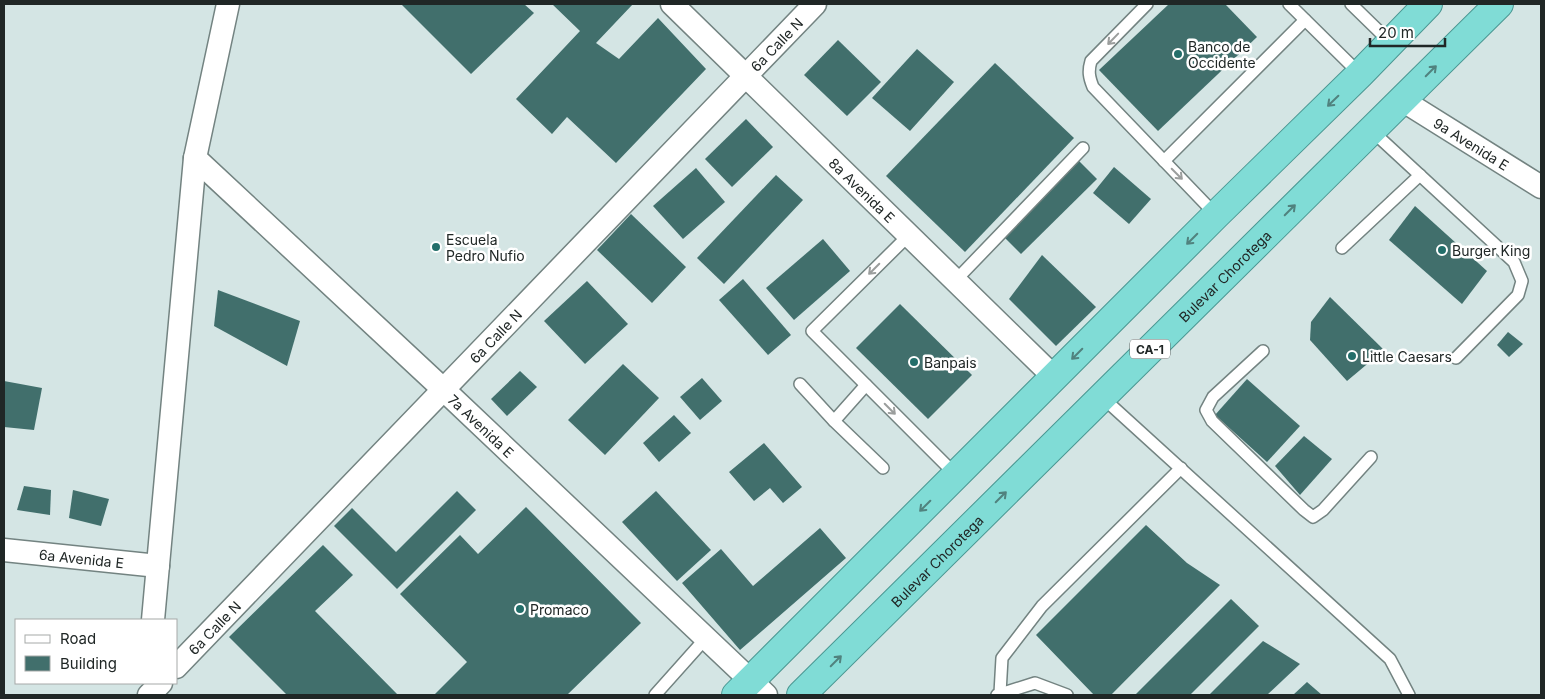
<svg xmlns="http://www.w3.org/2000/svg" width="1545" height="699" font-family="Inter,sans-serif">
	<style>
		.building { fill: #416f6c }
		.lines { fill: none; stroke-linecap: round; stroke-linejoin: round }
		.service-casing { stroke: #738381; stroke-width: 14 }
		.minor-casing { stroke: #738381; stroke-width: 25 }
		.trunk-casing { stroke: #4a9792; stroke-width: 30 }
		.service { stroke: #fff; stroke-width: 11 }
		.minor { stroke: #fff; stroke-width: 22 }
		.trunk { stroke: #80dcd6; stroke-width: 28 }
		.oneway { stroke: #9b9e9d }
		.oneway2 { stroke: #50827e }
		.poi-dot { fill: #236e6a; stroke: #fff; stroke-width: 2 }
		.labels { text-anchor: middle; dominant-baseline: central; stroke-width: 5; stroke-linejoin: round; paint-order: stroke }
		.shield { fill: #fff; stroke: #636867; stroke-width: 1 }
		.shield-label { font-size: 12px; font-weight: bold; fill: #202726 }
		.street-label { font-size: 14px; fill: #202726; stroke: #fff }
		.poi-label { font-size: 14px; fill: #202726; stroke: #fff; text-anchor: start }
	</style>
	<rect width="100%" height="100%" fill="#d4e5e4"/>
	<!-- building -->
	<g class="building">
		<polygon points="401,4 524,4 534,13 471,74"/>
		<polygon points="552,4 633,4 596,43 619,59 658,18 706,69 616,163 567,117 552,134 516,99 580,31"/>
		<polygon points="1169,4 1225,4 1257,37 1158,131 1099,70"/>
		<polygon points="838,40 881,82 847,116 804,75"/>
		<polygon points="917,49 954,82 910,131 872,98"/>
		<polygon points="995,63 1074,138 965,252 886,176"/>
		<polygon points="746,119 773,147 732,187 705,159"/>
		<polygon points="1078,160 1097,179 1021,254 1002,235"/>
		<polygon points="1114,167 1151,199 1129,224 1093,193"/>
		<polygon points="696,168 725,202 683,239 653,206"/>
		<polygon points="776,175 803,200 724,284 697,258"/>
		<polygon points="1415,206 1487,271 1462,304 1389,240"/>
		<polygon points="631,214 686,267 652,303 597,250"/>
		<polygon points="823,239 850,271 794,320 766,288"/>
		<polygon points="1042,255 1096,307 1056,346 1009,299"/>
		<polygon points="743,279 791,335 768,355 719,300"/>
		<polygon points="587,281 628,324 585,364 544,321"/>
		<polygon points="218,290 300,321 287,366 214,326"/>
		<polygon points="1330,297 1384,350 1347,381 1310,340 1311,322"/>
		<polygon points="900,304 972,375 928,419 856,348"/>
		<polygon points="1508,332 1523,344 1509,357 1497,345"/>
		<polygon points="623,364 659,398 605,455 568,420"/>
		<polygon points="520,371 537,387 507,416 491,399"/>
		<polygon points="702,378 722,401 700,420 680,397"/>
		<polygon points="1247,379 1300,426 1267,462 1215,415"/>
		<polygon points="4,381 42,388 34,430 4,427"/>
		<polygon points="674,415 691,433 659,462 643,443"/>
		<polygon points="1304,436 1332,459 1300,495 1275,466"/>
		<polygon points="764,443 802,487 783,503 770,488 754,501 729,472"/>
		<polygon points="24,486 51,490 50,515 17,510"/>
		<polygon points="73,490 109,499 101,526 69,518"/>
		<polygon points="457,491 476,510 397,589 334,526 352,508 396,552"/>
		<polygon points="656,491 711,550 677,581 622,522"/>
		<polygon points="526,507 641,623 567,695 434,695 467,662 400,594 460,535 478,554"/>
		<polygon points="1146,525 1187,563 1220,585 1111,695 1094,695 1036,635"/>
		<polygon points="820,528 846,558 740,650 682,583 721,549 753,586"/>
		<polygon points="323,545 353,575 315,611 398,695 287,695 229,637"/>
		<polygon points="1231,599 1259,626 1190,695 1135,695"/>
		<polygon points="1263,641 1300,664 1267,695 1209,695"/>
		<polygon points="1307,682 1322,695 1293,695"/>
	</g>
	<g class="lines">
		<!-- service casing -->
		<g class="service-casing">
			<g id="service">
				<path d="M1147,4L1091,61C1088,71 1089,77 1093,87L1216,215"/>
				<polyline points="1289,4 1360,74"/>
				<polyline points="1351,4 1390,42"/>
				<polyline points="1371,130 1514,262 1522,281 1518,295 1456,358"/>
				<polyline points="1164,161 1305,20"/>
				<polyline points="909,235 812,331 956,475"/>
				<polyline points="1342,248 1420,175"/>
				<polyline points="956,280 1083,148"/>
				<polyline points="1263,351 1213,397 1206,410 1212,421 1304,510 1313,517 1323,510 1371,457"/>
				<polyline points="800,384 834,421 883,468"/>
				<polyline points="1102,397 1390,659 1409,695"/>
				<polyline points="834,421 866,385"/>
				<polyline points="1000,693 1002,658 1042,606 1181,468"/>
				<polyline points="655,695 705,639"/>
				<polyline points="997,695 1035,683 1067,695"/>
			</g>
		</g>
		<!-- minor casing -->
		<g class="minor-casing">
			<g id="minor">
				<path id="s1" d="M672,4L1054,377"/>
				<path id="s2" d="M1402,100L1541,187"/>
				<path id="s3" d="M195,158L444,390L766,695"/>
				<path id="s4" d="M4,550L158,566"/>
				<polyline points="153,620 195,158 228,4"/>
				<path id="s5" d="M176,667L815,4"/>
				<polyline points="149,695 161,683"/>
			</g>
		</g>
		<!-- trunk casing -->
		<g class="trunk-casing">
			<g id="trunk">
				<polyline points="736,695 1216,215 1360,74 1428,4"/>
				<path id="s6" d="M801,695L1499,4"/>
			</g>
		</g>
		<!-- service -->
		<use href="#service" class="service"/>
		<!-- minor -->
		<use href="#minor" class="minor"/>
		<!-- trunk -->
		<use href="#trunk" class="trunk"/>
	</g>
	<!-- one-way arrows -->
	<defs><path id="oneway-shaft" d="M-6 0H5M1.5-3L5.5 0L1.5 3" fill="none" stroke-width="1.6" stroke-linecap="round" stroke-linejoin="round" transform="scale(1.25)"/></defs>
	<g class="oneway">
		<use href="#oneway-shaft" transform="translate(1113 39) rotate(134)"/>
		<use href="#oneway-shaft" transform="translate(1177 174) rotate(45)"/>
		<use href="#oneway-shaft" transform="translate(874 269) rotate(135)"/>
		<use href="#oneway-shaft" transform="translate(890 409) rotate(45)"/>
	</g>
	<g class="oneway2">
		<use href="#oneway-shaft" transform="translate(1431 71) rotate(-45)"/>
		<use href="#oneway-shaft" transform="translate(1333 101) rotate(136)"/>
		<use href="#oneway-shaft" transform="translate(1290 210) rotate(-45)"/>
		<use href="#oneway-shaft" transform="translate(1192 239) rotate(135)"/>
		<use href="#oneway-shaft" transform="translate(1077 354) rotate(135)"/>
		<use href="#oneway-shaft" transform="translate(1001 497) rotate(-45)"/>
		<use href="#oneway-shaft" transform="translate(925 506) rotate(135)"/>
		<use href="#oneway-shaft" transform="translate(836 661) rotate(-45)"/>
	</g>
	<!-- markers -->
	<g class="poi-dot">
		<circle cx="1178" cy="54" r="5"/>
		<circle cx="436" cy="247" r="5"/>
		<circle cx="1442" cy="250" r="5"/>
		<circle cx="1352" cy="356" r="5"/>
		<circle cx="914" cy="362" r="5"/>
		<circle cx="520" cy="609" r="5"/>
	</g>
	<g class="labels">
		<!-- shield labels -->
		<rect class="shield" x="1130" y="339.5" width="40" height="19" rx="4"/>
		<g class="shield-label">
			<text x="1150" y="349">CA-1</text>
		</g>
		<!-- street labels -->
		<g class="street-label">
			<text stroke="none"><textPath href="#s5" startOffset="865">6a Calle N</textPath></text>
			<text stroke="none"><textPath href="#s2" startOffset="82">9a Avenida E</textPath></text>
			<text stroke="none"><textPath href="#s1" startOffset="266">8a Avenida E</textPath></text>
			<text stroke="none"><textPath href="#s6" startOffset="596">Bulevar Chorotega</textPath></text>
			<text stroke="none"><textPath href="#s5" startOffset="460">6a Calle N</textPath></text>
			<text stroke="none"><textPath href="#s3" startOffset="392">7a Avenida E</textPath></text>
			<text stroke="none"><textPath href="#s4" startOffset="78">6a Avenida E</textPath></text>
			<text stroke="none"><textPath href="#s6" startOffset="191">Bulevar Chorotega</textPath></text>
			<text stroke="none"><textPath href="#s5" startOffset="55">6a Calle N</textPath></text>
		</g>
		<!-- poi labels -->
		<g class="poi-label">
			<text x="1188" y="46">Banco de<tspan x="1188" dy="16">Occidente</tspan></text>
			<text x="446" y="239">Escuela<tspan x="446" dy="16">Pedro Nufio</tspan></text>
			<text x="1452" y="250">Burger King</text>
			<text x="1362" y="356">Little Caesars</text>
			<text x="924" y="362">Banpais</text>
			<text x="530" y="609">Promaco</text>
		</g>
	</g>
	<!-- border -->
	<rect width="1545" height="699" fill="none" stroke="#202726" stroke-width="10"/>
	<!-- legend -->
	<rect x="15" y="619" width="162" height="65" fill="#ffffff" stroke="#a6a9a8"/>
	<rect x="25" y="635" width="25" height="8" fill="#ffffff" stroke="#a6a9a8"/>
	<text x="60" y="644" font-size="15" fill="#202726">Road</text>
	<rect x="25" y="656" width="25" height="15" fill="#416f6c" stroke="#a6a9a8"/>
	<text x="60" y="669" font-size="15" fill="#202726">Building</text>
	<!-- scale -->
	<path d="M1370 38v8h75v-8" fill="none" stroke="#202726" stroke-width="2.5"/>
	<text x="1378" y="38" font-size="15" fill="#202726" stroke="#ffffff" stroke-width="4" paint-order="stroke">20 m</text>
</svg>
